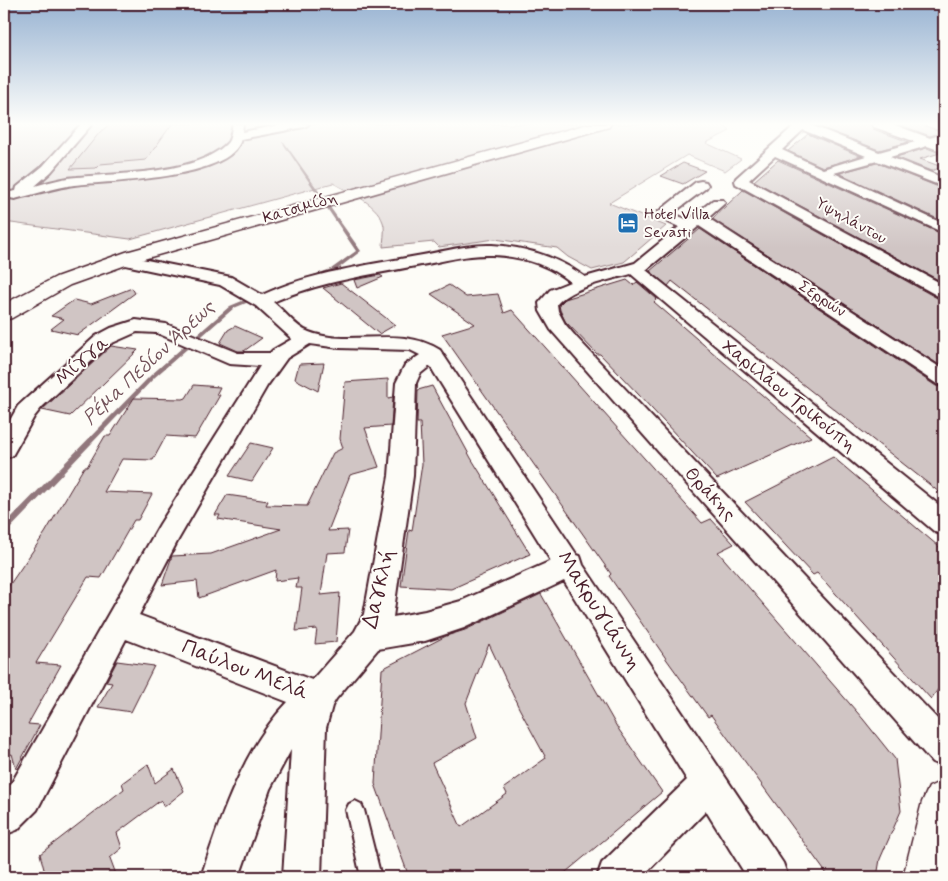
<svg xmlns="http://www.w3.org/2000/svg" width="948" height="881" font-family="Mynerve,sans-serif">
	<style>
		.green { fill: #e3dcda; stroke: #967e82 }
		.lines { fill: none; stroke-linecap: round; stroke-linejoin: round }
		.stream { fill: #91777b; fill-rule: evenodd }
		.building { fill: #d0c5c4; stroke: #4a1f2b; fill-rule: evenodd }
		.lane-casing { stroke: #4a1f2b; stroke-width: 4 }
		.street-casing { stroke: #4a1f2b; stroke-width: 4 }
		.secondary-casing { stroke: #4a1f2b; stroke-width: 3 }
		.lane { fill: #fdfcf7; fill-rule: evenodd }
		.street { fill: #fdfcf7; fill-rule: evenodd }
		.secondary { fill: #fdfcf7; fill-rule: evenodd }
		.labels { text-anchor: middle; dominant-baseline: central; stroke-width: 4; stroke-linejoin: round; paint-order: stroke }
		.far-street-label { font-size: 16px; fill: #4a1f2b; stroke: #fdfcf7 }
		.far-poi-label { font-size: 16px; fill: #4a1f2b; stroke: #fdfcf7; text-anchor: start }
		.street-label { font-size: 19px; fill: #4a1f2b; stroke: #fdfcf7 }
		.water-label { font-size: 20px; font-style: italic; fill: #73525a; stroke: #fdfcf7 }
		.near-street-label { font-size: 22px; fill: #4a1f2b; stroke: #fdfcf7 }
	</style>
	<rect width="100%" height="100%" fill="#fdfcf7"/>
	<filter id="ink" filterUnits="userSpaceOnUse"><feTurbulence type="fractalNoise" baseFrequency=".02" numOctaves="2"/><feDisplacementMap in="SourceGraphic" scale="10" xChannelSelector="R" yChannelSelector="G"/><feConvolveMatrix kernelMatrix="1 2 1 2 8 2 1 2 1" color-interpolation-filters="sRGB"/></filter>
	<g filter="url(#ink)">
		<!-- green -->
		<path class="green" d="M4,124H722L730,131L706,143L741,159L725,171L687,155L609,203L666,226L624,262L592,270L568,257L557,248L495,239L439,247L434,242L383,247C383,241 385,232 384,226C380,204 350,193 333,183L130,239L4,222Z"/>
		<g class="lines">
			<!-- stream -->
			<g class="stream">
				<polygon points="282,142 284,142 361,251 335,271 307,281 304,279 305,278 331,269 356,251"/>
				<polygon points="254,296 257,298 256,299 234,308 155,377 7,532 4,533 4,525 151,375 230,306"/>
			</g>
		</g>
		<!-- building -->
		<g class="building">
			<polygon points="110,124 172,124 146,160 100,164 96,168 70,169 100,132"/>
			<polygon points="819,124 870,124 873,129 909,142 879,150 817,126"/>
			<polygon points="898,124 920,124 943,132 930,136"/>
			<polygon points="808,134 860,156 823,167 788,151"/>
			<polygon points="927,148 940,153 920,159 942,167 931,171 896,157"/>
			<polygon points="778,160 944,235 944,283 754,181"/>
			<polygon points="683,163 705,171 683,184 661,176"/>
			<polygon points="877,163 944,189 944,222 839,173"/>
			<polygon points="743,190 937,298 944,299 944,368 712,219"/>
			<polygon points="700,229 936,386 944,388 944,496 672,281 668,286 650,271"/>
			<polygon points="380,275 383,277 357,288 354,280"/>
			<polygon points="627,280 633,285 637,282 657,299 654,302 811,437 717,479 639,395 600,354 597,354 565,321 560,310 559,305 565,299"/>
			<polygon points="341,283 395,325 379,334 323,288"/>
			<polygon points="449,285 466,297 498,294 504,313 512,310 702,523 711,519 734,544 718,552 863,719 895,759 901,811 880,859 877,877 829,877 711,715 708,717 667,660 609,576 611,574 442,334 475,324 431,294"/>
			<polygon points="132,288 135,293 78,335 51,329 64,319 51,316 74,300 91,304"/>
			<polygon points="235,326 262,338 244,351 238,351 220,343 228,330"/>
			<polygon points="111,346 138,350 70,416 42,410"/>
			<polygon points="324,363 318,391 295,379 299,364"/>
			<polygon points="388,379 388,398 393,397 391,426 365,428 379,467 350,475 328,531 348,530 345,552 327,553 321,595 340,593 336,642 315,644 317,629 296,631 302,588 296,588 298,578 275,581 276,570 199,598 197,581 162,585 172,556 211,554 281,529 218,519 220,515 215,515 227,495 268,501 266,505 307,506 333,453 343,448 340,439 345,382"/>
			<polygon points="194,385 220,387 216,395 220,395 195,438 166,436 153,460 122,459 104,492 152,494 138,520 134,520 101,578 88,577 36,663 61,665 28,724 40,725 16,769 12,754 4,756 4,593 45,533 84,467 87,467 105,436 110,436 134,398 183,399 186,398"/>
			<polygon points="432,386 471,458 530,554 451,589 401,586 409,530 412,531 422,464 420,423 417,423 418,390"/>
			<polygon points="251,443 273,448 252,481 229,476"/>
			<polygon points="833,457 944,551 944,681 931,699 817,573 813,575 745,502"/>
			<path d="M541,594L617,727L662,792L560,877H409L375,784L382,669L446,636L465,630ZM489,644L519,708L546,758L504,788L507,794L461,827L432,763L477,738L466,703Z"/>
			<polygon points="117,661 154,666 131,712 98,707 112,683 106,682"/>
			<polygon points="148,764 155,783 174,769 184,791 164,807 161,800 117,833 122,848 110,858 117,877 46,877 40,854 124,789 122,783"/>
		</g>
		<g class="lines">
			<!-- lane casing -->
			<g class="lane-casing">
				<polygon id="lane" points="355,801 361,804 364,810 381,877 361,877 346,810 349,804"/>
			</g>
			<!-- street casing -->
			<g class="street-casing">
				<g id="street">
					<path d="M81,124H92L51,172L35,186C49,182 62,178 77,177C117,173 199,175 228,142C231,138 231,130 233,124H243L242,132L285,124H309L304,127L241,139C231,180 109,181 74,185C54,188 35,194 15,199L10,198L8,195L10,192L16,191L17,187L43,166Z"/>
					<path d="M796,124H808L879,152L944,134V141L890,157L944,178V187L877,161L834,173L944,224V233L775,156L749,180L944,285V297L938,296L736,184L735,181L736,178ZM803,130L866,156L823,169L782,150Z"/>
					<path d="M701,181L706,182L708,185L706,188L673,213L674,214L688,220L713,200H723L725,203L708,218L944,370V386L937,384L699,226L646,270L944,509V535L935,532L631,274C610,280 571,287 557,304L558,311L565,324L576,337L944,726V767L932,762L551,330L540,311L539,303L550,290L570,282C548,264 520,256 492,255C468,254 444,261 421,265C371,275 320,281 273,302C285,311 295,327 309,332C351,348 399,324 440,350L577,555L580,556L583,565L783,863L788,877H747L706,811L642,877H597L602,863L687,780L564,581L464,628L425,641L378,649L336,699L332,706L326,728L321,877H283L291,750L270,789L239,877H201C220,818 244,747 288,702L126,639L37,810L17,830L4,835V792L11,784L160,524L260,366L229,364L157,333L137,332L110,344L42,407L34,417L12,456L4,459V431L18,406L28,397L96,336L111,328L136,320L166,324L238,353H270L273,350L292,339L256,306L220,285L116,263L114,260L116,257L122,255L231,277L262,295C311,272 365,266 417,256C442,252 467,244 492,245C525,247 558,257 585,277L635,263L679,227L664,220L658,212L696,182ZM310,344L339,348L410,350L420,355L405,365L396,383L389,476L364,614L355,631L312,680L139,615L178,540L267,386L287,358ZM430,366L551,561L461,601L425,611L393,617L413,476L416,383L420,374Z"/>
				</g>
			</g>
			<!-- secondary casing -->
			<g class="secondary-casing">
				<g id="secondary">
					<polygon points="588,124 611,124 609,127 140,260 70,285 12,318 4,320 4,304 56,277 126,252"/>
					<polygon points="872,124 892,124 944,143 944,152 874,127"/>
					<polygon points="944,780 944,877 903,877 922,802 929,787"/>
				</g>
			</g>
			<!-- lane -->
			<use href="#lane" class="lane"/>
			<!-- street -->
			<use href="#street" class="street"/>
			<!-- secondary -->
			<use href="#secondary" class="secondary"/>
		</g>
	</g>
	<!-- sky -->
	<linearGradient id="sky" x2="0" y2="1"><stop stop-color="#98b3d2"/><stop offset="0.5" stop-color="#fefefb"/><stop offset="1" stop-color="#fefefb" stop-opacity="0"/></linearGradient>
	<rect width="948" height="248" fill="url(#sky)"/>
	<!-- icons -->
	<defs>
		<g id="hotel-square" transform="scale(1.125)"><rect x="-9" y="-9" width="18" height="18" rx="4" fill="#1f6fb2" stroke="#fdfcf7"/><path d="M-6-4.5h1.5V1H6V5H4.5V3h-9V5H-6ZM-4 0a1.8 1.8 0 1 1 3.6 0ZM.5 0V-2.5h3Q6-2.5 6 0Z" fill="#fff"/></g>
	</defs>
	<g fill-rule="evenodd">
		<use href="#hotel-square" x="628" y="223"/>
	</g>
	<g class="labels">
		<!-- far-street labels -->
		<g class="far-street-label">
			<text transform="translate(300 208) rotate(-16)">Κατσιμίδη</text>
			<text transform="translate(851 221) rotate(29)">Υψηλάντου</text>
			<text transform="translate(822 299) rotate(33)">Σερρών</text>
		</g>
		<!-- far-poi labels -->
		<g class="far-poi-label">
			<text x="644" y="214">Hotel Villa<tspan x="644" dy="18">Sevasti</tspan></text>
		</g>
		<!-- street labels -->
		<g class="street-label">
			<text transform="translate(82 361) rotate(-41)">Μίγγα</text>
			<text transform="translate(789 396) rotate(39)">Χαριλάου Τρικούπη</text>
			<text transform="translate(710 494) rotate(47)">Θράκης</text>
		</g>
		<!-- water labels -->
		<g class="water-label">
			<text transform="translate(149 363) rotate(-43)">Ρέμα Πεδίον Άρεως</text>
		</g>
		<!-- near-street labels -->
		<g class="near-street-label">
			<text transform="translate(379 589) rotate(-77)">Δαγκλή</text>
			<text transform="translate(599 611) rotate(57)">Μακρυγιάννη</text>
			<text transform="translate(245 670) rotate(21)">Παύλου Μελά</text>
		</g>
	</g>
	<!-- margin -->
	<rect width="948" height="881" fill="none" stroke="#fdfcf7" stroke-width="20"/>
	<rect x="10" y="10" width="928" height="861" fill="none" stroke="#4a1f2b" stroke-width="2" filter="url(#ink)"/>
</svg>
